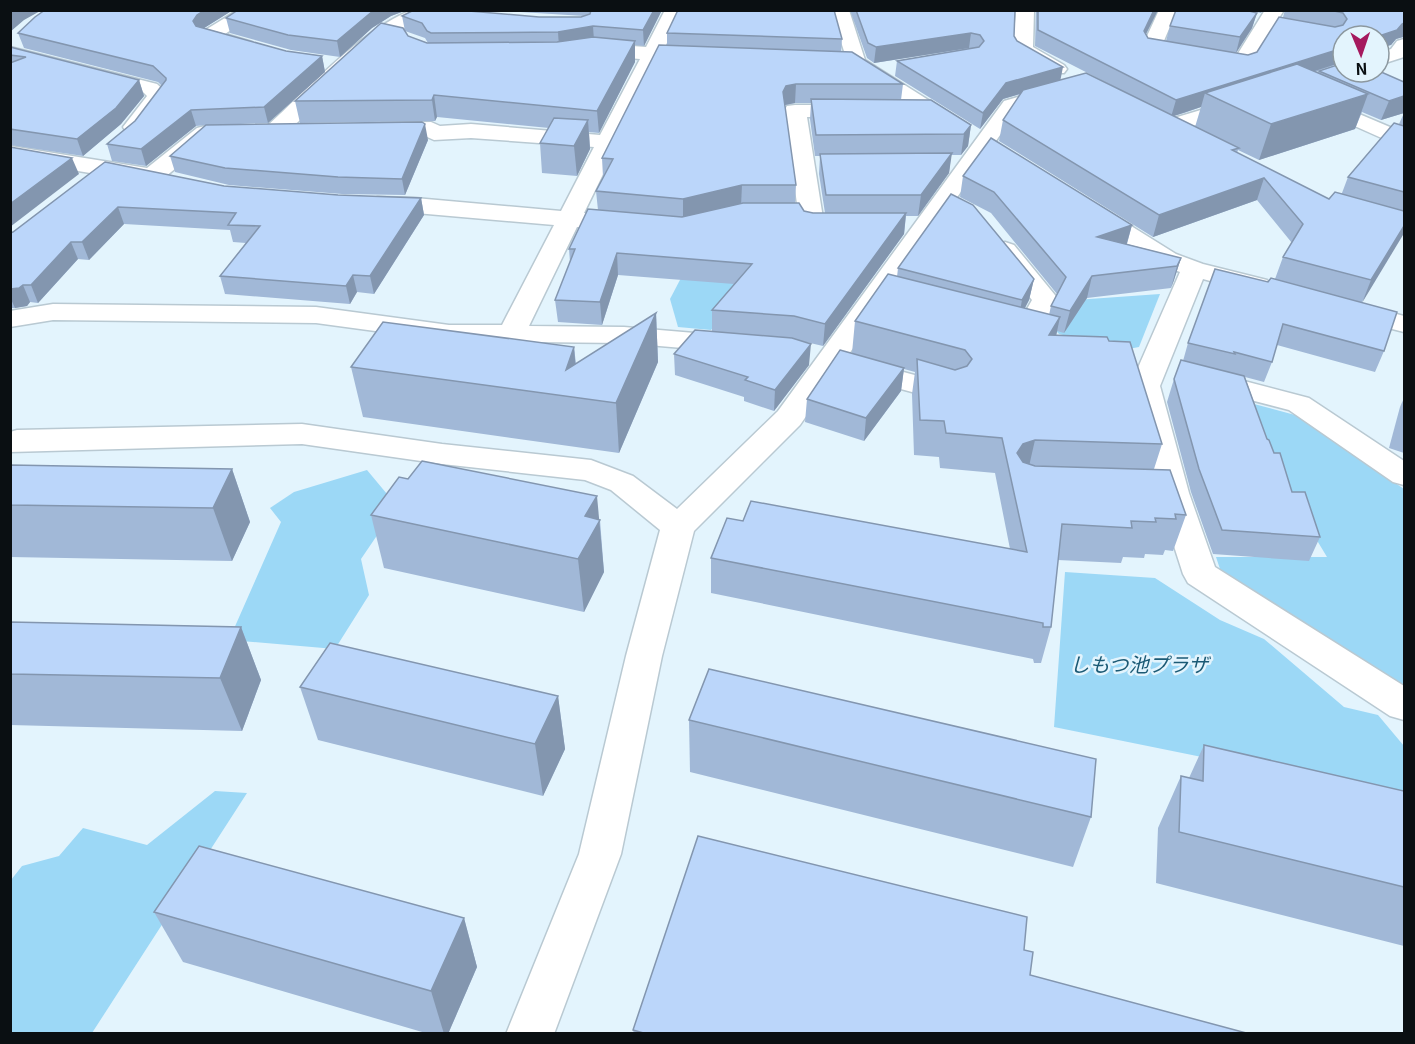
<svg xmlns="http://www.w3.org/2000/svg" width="1415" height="1044" font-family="Georgia,'Noto Sans JP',serif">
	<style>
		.green { fill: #9cd8f6 }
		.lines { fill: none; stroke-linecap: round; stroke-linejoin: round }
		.minor-casing { stroke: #b9c9d2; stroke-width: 3 }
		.minor { fill: #fff; fill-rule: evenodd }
		.wall { fill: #a1b8d7; fill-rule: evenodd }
		.shaded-wall { fill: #8396af }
		.building { fill: #bbd6fa; stroke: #8396af; stroke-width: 1.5 }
		.labels { text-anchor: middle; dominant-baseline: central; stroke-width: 5; stroke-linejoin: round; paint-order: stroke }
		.park-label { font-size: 20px; font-style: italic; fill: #1b5a75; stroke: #e3f4fd }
	</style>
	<rect width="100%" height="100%" fill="#e3f4fd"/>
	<!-- green -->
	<g class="green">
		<polygon points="771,258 711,330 678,327 670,299 681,278"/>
		<polygon points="1160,294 1139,347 1123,350 1059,334 1050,324 1061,301"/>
		<polygon points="1239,400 1295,415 1404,489 1404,688 1316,634 1292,615 1220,569 1216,557 1327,557 1245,421"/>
		<polygon points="367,470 397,506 361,559 369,595 335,649 229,640 281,522 270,508 294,492"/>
		<polygon points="1065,572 1155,578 1220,620 1264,639 1344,707 1378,715 1404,746 1404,798 1054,727"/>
		<polygon points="215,791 247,793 92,1033 11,1034 11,880 22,866 59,856 83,828 147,845"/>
	</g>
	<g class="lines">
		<!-- minor casing -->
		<g class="minor-casing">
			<g id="minor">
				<polygon points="238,10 261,10 225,34 252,42 255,46 252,50 245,52 202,40 199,36 202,32"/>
				<path d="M412,10H440L438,14L411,24L386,39L282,137L274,139L266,137L263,132L266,127C307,90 362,29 412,10Z"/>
				<polygon points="665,10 683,10 664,49 705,53 708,57 705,61 698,63 659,60 584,213 637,219 640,224 637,229 628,231 577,227 529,326 624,327 730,336 740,338 744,344 740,350 730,352 624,343 449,341 316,323 53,320 10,327 10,311 53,304 316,307 449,325 502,325 554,225 370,209 366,204 370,199 378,197 415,198 561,211 594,147 471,138 434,140 425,136 374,135 371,130 374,125 382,123 431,122 440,126 471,124 600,135 640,59 591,55 584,53 581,49 584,45 591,43 646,47"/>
				<polygon points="831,10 849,10 865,60 960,120 963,125 960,130 952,132 944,130 849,67"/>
				<polygon points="1016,10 1034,10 1033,47 1064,65 1067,69 1064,73 1050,73 1016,54 1013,50"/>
				<polygon points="1159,10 1177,10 1163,43 1237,55 1265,10 1284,10 1250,66 1243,68 1145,51 1142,47"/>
				<polygon points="1404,39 1404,57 1379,65 1379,53 1391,49 1397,41"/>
				<polygon points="10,47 157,84 169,95 142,132 134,134 126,132 123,127 147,96 143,92 10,59"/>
				<polygon points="1055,86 1062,88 1065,92 1062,96 1018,109 800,425 694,531 662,656 621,854 554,1034 506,1034 579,854 626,656 660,530 611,490 585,480 442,464 302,444 10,452 10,432 17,430 302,424 442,444 591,460 633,476 677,509 778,411 1004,101"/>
				<polygon points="1319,97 1404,133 1404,148 1312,107 1308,103 1312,99"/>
				<polygon points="1241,98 1248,100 1252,104 1248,108 1172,133 1164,131 1161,126 1164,121"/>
				<polygon points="795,105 854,105 862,106 865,111 862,116 854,117 807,117 823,218 853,220 856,225 853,230 844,232 803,230 800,225 784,111 787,106"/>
				<polygon points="205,126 213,128 216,133 213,138 160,181 152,183 10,160 10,146 147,168 197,128"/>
				<polygon points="1090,204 1099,206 1176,254 1203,264 1267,280 1271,286 1267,292 1258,294 1203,279 1160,386 1189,493 1215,567 1404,686 1404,720 1390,716 1188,583 1183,574 1157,493 1130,386 1180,272 1158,264 1081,216 1078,211 1081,206"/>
				<polygon points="1005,242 1014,245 1059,300 1037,340 1027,342 1017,340 1013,334 1032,300 992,250 996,245"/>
				<polygon points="1351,302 1404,316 1404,332 1341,316 1338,310 1341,304"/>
				<polygon points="859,360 959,387 964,393 959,399 949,402 849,375 845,369 849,363"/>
				<polygon points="1206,371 1309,398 1404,461 1404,485 1393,482 1289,410 1196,386 1192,380 1196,374"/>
			</g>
		</g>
		<!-- minor -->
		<use href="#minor" class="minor"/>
	</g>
	<!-- wall -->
	<g class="wall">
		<polygon points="233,10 204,28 286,51 322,56 325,72 268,123 209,125 428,140 405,195 342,194 229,185 175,172 170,156 206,125 196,126 146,166 112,161 107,144 135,121 162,86 158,82 24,48 18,33"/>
		<polygon points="238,10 407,10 391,16 372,28 340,57 291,50 230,33 226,18"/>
		<polygon points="488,10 662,10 644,46 635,45 635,62 599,133 589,132 590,149 577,176 542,173 540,143 549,128 437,117 435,121 300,123 295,101 408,36 428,43 425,38 405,31 402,16 539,17 581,17 584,16"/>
		<path d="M850,10H1015L1014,36L1017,41L1061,80L1117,88L1035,46L1036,10H1158L1146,34L1148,38L1166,41L1170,26L1257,13L1252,28L1236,53L1248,55L1257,52L1283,17L1285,10H1404V38L1403,37L1396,39L1391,45L1343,36V62L1315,72L1318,73L1319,71L1404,82V232L1362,302L1384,351L1375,372L1277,345L1272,362L1264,382L1245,377L1267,439L1292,492L1320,537L1309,561L1213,554L1191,492L1167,402L1174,379L1183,361L1188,343L1268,282L1275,279L1283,257L1292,243L1257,200L1153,237L999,141L1003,120L1021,94L1003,99L980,129L895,76L897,61L970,48L874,63L867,58ZM1201,107L1195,127L1173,116L1184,113ZM1362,112L1381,120L1404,113L1399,124L1348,177L1342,193L1329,199L1237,153L1238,150L1259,160L1355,129Z"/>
		<polygon points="1247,10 1263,10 1261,13"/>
		<path d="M667,33L842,39L841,52L903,84L901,100L971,125L968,146L961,155H951L949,173L918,216H906L904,234L823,346L793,339L809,365L774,411L744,401V397L675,375L674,354L712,332V310L734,284L618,275L602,325L558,322L555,300L570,262L569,249L598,210L596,191L603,177L602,158L667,45ZM795,103H811L810,119L815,156H820L819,174L825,213H813L804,211L795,203L796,185L785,106V105Z"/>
		<polygon points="10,47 139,80 144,96 121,124 83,156 10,145"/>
		<polygon points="105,162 224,186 338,195 421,198 424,215 374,294 357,292 350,304 225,294 220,276 246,243 233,242 230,230 124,224 89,260 78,259 38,303 30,302 27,306 15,308 10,308 10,233 13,232"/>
		<polygon points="963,176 1132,225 1127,244 1181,258 1174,280 1171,288 1087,298 1064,333 1057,331 1056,335 1109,341 1162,444 1154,469 1186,515 1173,551 1165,550 1163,555 1145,554 1144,558 1123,557 1121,563 1058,560 1051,627 1041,663 1034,663 1033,659 711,593 711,558 743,521 1010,549 995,473 940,468 939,457 914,455 912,394 915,372 904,369 901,391 864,441 805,422 807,399 852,353 855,321 897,277 898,268 1034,279 1029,300 1025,308 1049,315 1051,306 1057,294 991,213 960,197"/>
		<polygon points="656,313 658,362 619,453 363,417 351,367 574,347 576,364"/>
		<polygon points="1404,398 1404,453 1389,448 1400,407"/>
		<polygon points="10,465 232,469 250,522 232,561 10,557"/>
		<polygon points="371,515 600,520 604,572 584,612 384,568"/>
		<polygon points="10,622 241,627 261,680 242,731 10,725"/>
		<polygon points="300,687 558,696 565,749 543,796 318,740"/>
		<polygon points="689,720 1091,817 1073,867 690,772"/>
		<polygon points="1204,745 1404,791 1404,946 1156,883 1158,828 1181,776 1189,778"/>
		<polygon points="154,912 464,918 477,967 448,1034 429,1034 183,962"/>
		<polygon points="1024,950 1030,975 1250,1034 634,1034 633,1030"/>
	</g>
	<!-- shaded-wall -->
	<g class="shaded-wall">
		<polygon points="13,10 42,10 24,20 10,32 10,12"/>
		<polygon points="205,10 233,10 201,30 197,36 193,21 197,15"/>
		<polygon points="374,10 407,10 391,16 372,28 340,57 337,41"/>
		<polygon points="654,10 662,10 644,46 643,30"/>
		<polygon points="1154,10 1158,10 1140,46 1144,31"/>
		<polygon points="1257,13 1252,28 1236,53 1240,37"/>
		<polygon points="1404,23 1404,34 1403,37 1396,39 1391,45 1379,49 1379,36"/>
		<polygon points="593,26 594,41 559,47 558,32"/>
		<polygon points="971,33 969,48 874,63 876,47"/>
		<polygon points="635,41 635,62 599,133 597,111"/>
		<polygon points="1343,48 1343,62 1221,101 1205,93 1201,107 1171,117 1176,100"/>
		<polygon points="322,56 325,72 268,123 264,107"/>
		<polygon points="1063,67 1060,82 1003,99 980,129 983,113 1006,83"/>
		<polygon points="139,80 144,96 121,124 83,156 77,139"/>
		<polygon points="796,84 795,103 785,105 782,111 783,92 786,86"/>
		<polygon points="1368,94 1355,129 1259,160 1271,124"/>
		<polygon points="434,95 437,117 435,121 432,100"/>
		<polygon points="1404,96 1404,113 1381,120 1389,101"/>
		<polygon points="191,110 196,126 146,166 141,149"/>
		<polygon points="588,120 590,149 577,176 574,146"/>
		<polygon points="425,124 428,140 405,195 402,179"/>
		<polygon points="971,125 968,146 961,155 964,134"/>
		<polygon points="952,153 949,173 918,216 921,195"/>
		<polygon points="72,158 79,174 10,227 10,204"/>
		<polygon points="1264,178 1257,200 1153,237 1159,215"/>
		<polygon points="742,185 741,206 683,220 683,199"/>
		<polygon points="421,198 424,215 374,294 370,276"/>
		<polygon points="118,207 124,224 89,260 82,242"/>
		<polygon points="906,213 904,234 823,346 825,324"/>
		<polygon points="1132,225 1126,246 1097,237"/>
		<polygon points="1404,226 1404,232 1403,235 1362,303 1371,280"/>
		<polygon points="71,242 78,259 38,303 31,285"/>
		<polygon points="617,253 618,275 602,325 600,302"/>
		<polygon points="1181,258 1174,280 1171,288 1177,266"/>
		<polygon points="353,275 357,292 350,304 346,286"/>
		<polygon points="1092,276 1087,298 1064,333 1070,311"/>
		<polygon points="1034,279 1029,300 1018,321 1022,300"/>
		<polygon points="23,285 30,302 27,306 15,308 10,297 10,289"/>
		<polygon points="656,313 658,362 619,453 616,403"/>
		<polygon points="1060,317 1053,351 1049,335"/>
		<polygon points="811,344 809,365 774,411 775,390"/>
		<polygon points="574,347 578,396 566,370"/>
		<polygon points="904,368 901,391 864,441 866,418"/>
		<polygon points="1035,440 1027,475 1017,453 1023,444"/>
		<polygon points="232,469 250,522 232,561 213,508"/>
		<polygon points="597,496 604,572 584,612 578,559 585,516"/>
		<polygon points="241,627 261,680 242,731 220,678"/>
		<polygon points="558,696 565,749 543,796 535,744"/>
		<polygon points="464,918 477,967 448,1034 444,1034 431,991"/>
	</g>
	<!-- building -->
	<g class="building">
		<polygon points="45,10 205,10 197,15 193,21 196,26 286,51 322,56 264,107 191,110 141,149 107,144 135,121 166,80 166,78 153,66 18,33 35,17"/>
		<polygon points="238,10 374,10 337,41 288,35 226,18"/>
		<polygon points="414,10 457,10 539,17 581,17 590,14 591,10 654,10 643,30 593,26 558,32 431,33 427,31 422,23 402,16"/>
		<polygon points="678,10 834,10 842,39 667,33"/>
		<polygon points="856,10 1015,10 1014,36 1017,41 1063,67 1006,83 983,113 897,61 979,47 984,41 980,35 971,33 876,47 868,43"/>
		<polygon points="1038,10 1154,10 1144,31 1148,38 1248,55 1257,52 1279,17 1335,27 1343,25 1347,19 1343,13 1330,10 1404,10 1404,23 1402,24 1397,30 1379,36 1343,36 1343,48 1176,100 1038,30"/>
		<polygon points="1176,10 1245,10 1257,13 1240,37 1170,26"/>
		<polygon points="381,23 403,28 408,36 427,43 557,42 593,37 635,41 597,111 434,95 432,100 295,101"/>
		<polygon points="659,45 852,52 903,84 796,84 786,86 783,92 796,185 742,185 683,199 596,191 613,159 602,158"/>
		<polygon points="10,47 139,80 116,108 77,139 10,129 10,63 26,57 10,55"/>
		<polygon points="1343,63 1343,72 1379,71 1404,82 1404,96 1389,101 1319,71"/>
		<polygon points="1297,64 1368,94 1271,124 1205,93"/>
		<polygon points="1086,73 1239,148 1232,150 1329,199 1335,192 1404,211 1404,226 1371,280 1283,257 1303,224 1264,178 1159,215 1003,120 1023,90"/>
		<polygon points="811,99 931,100 971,125 964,134 816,135"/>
		<polygon points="554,118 588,120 574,146 540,143"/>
		<polygon points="422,122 425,124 402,179 338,177 225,168 170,156 206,125"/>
		<polygon points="1394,123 1404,126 1404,192 1348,177"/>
		<polygon points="991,138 1132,225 1097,237 1181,258 1177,266 1092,276 1070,311 1051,306 1066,277 994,192 963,176"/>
		<polygon points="10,147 72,158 10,204"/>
		<polygon points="952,153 921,195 826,195 820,154"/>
		<polygon points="105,162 224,186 338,195 421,198 370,276 353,275 346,286 220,276 260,226 228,225 236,213 118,207 82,242 71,242 31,285 23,285 19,288 10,289 10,233 13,232"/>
		<polygon points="951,194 973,205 1034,279 1022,300 898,268"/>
		<polygon points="743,203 799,203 804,211 813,213 906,213 825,324 794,316 712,310 752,264 617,253 600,302 555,300 575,249 569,249 588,209 682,217"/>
		<polygon points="1215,269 1268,282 1271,278 1397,312 1384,351 1283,324 1272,362 1234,352 1235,354 1188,343"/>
		<polygon points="888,274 1060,317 1049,335 1107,337 1109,341 1130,342 1162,444 1035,440 1023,444 1017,453 1023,462 1035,466 1170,470 1186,515 1175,514 1176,519 1155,518 1156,522 1131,521 1132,528 1062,524 1051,627 1043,627 1043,623 711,558 727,518 743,521 751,501 1027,552 1002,438 946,433 944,421 920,420 917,359 955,370 967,366 972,359 965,350 855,321"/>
		<polygon points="656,313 616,403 351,367 383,322 574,347 566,370"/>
		<polygon points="695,330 792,338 811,344 775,390 745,380 748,377 674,354"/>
		<polygon points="840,350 904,368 866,418 807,399"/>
		<polygon points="1181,360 1244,376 1267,439 1269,440 1274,453 1280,453 1292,492 1305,492 1320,537 1222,530 1199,469 1174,379"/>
		<polygon points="422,461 597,496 585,516 600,520 578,559 371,515 399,477 408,479"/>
		<polygon points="10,465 232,469 213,508 10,505"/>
		<polygon points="10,622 241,627 220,678 10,674"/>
		<polygon points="330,643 558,696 535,744 300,687"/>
		<polygon points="709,669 1096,759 1091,817 689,720"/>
		<polygon points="1204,745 1404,791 1404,887 1179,832 1181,776 1203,781"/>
		<polygon points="698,836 1027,917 1024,950 1033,952 1030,975 1250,1034 647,1034 633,1030"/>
		<polygon points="199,846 464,918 431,991 154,912"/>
	</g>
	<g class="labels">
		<!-- park labels -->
		<g class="park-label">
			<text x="1139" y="663">しもつ池プラザ</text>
		</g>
	</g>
	<!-- border -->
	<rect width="1415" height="1044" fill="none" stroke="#0a0f12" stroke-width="24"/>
	<!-- north arrow -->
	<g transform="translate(1361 54) rotate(178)"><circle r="28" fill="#e3f4fd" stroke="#8c989f" stroke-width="1.5"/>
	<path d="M0-4.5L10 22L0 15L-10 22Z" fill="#a5195e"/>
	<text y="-9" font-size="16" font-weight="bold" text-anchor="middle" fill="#0a0f12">N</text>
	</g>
</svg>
